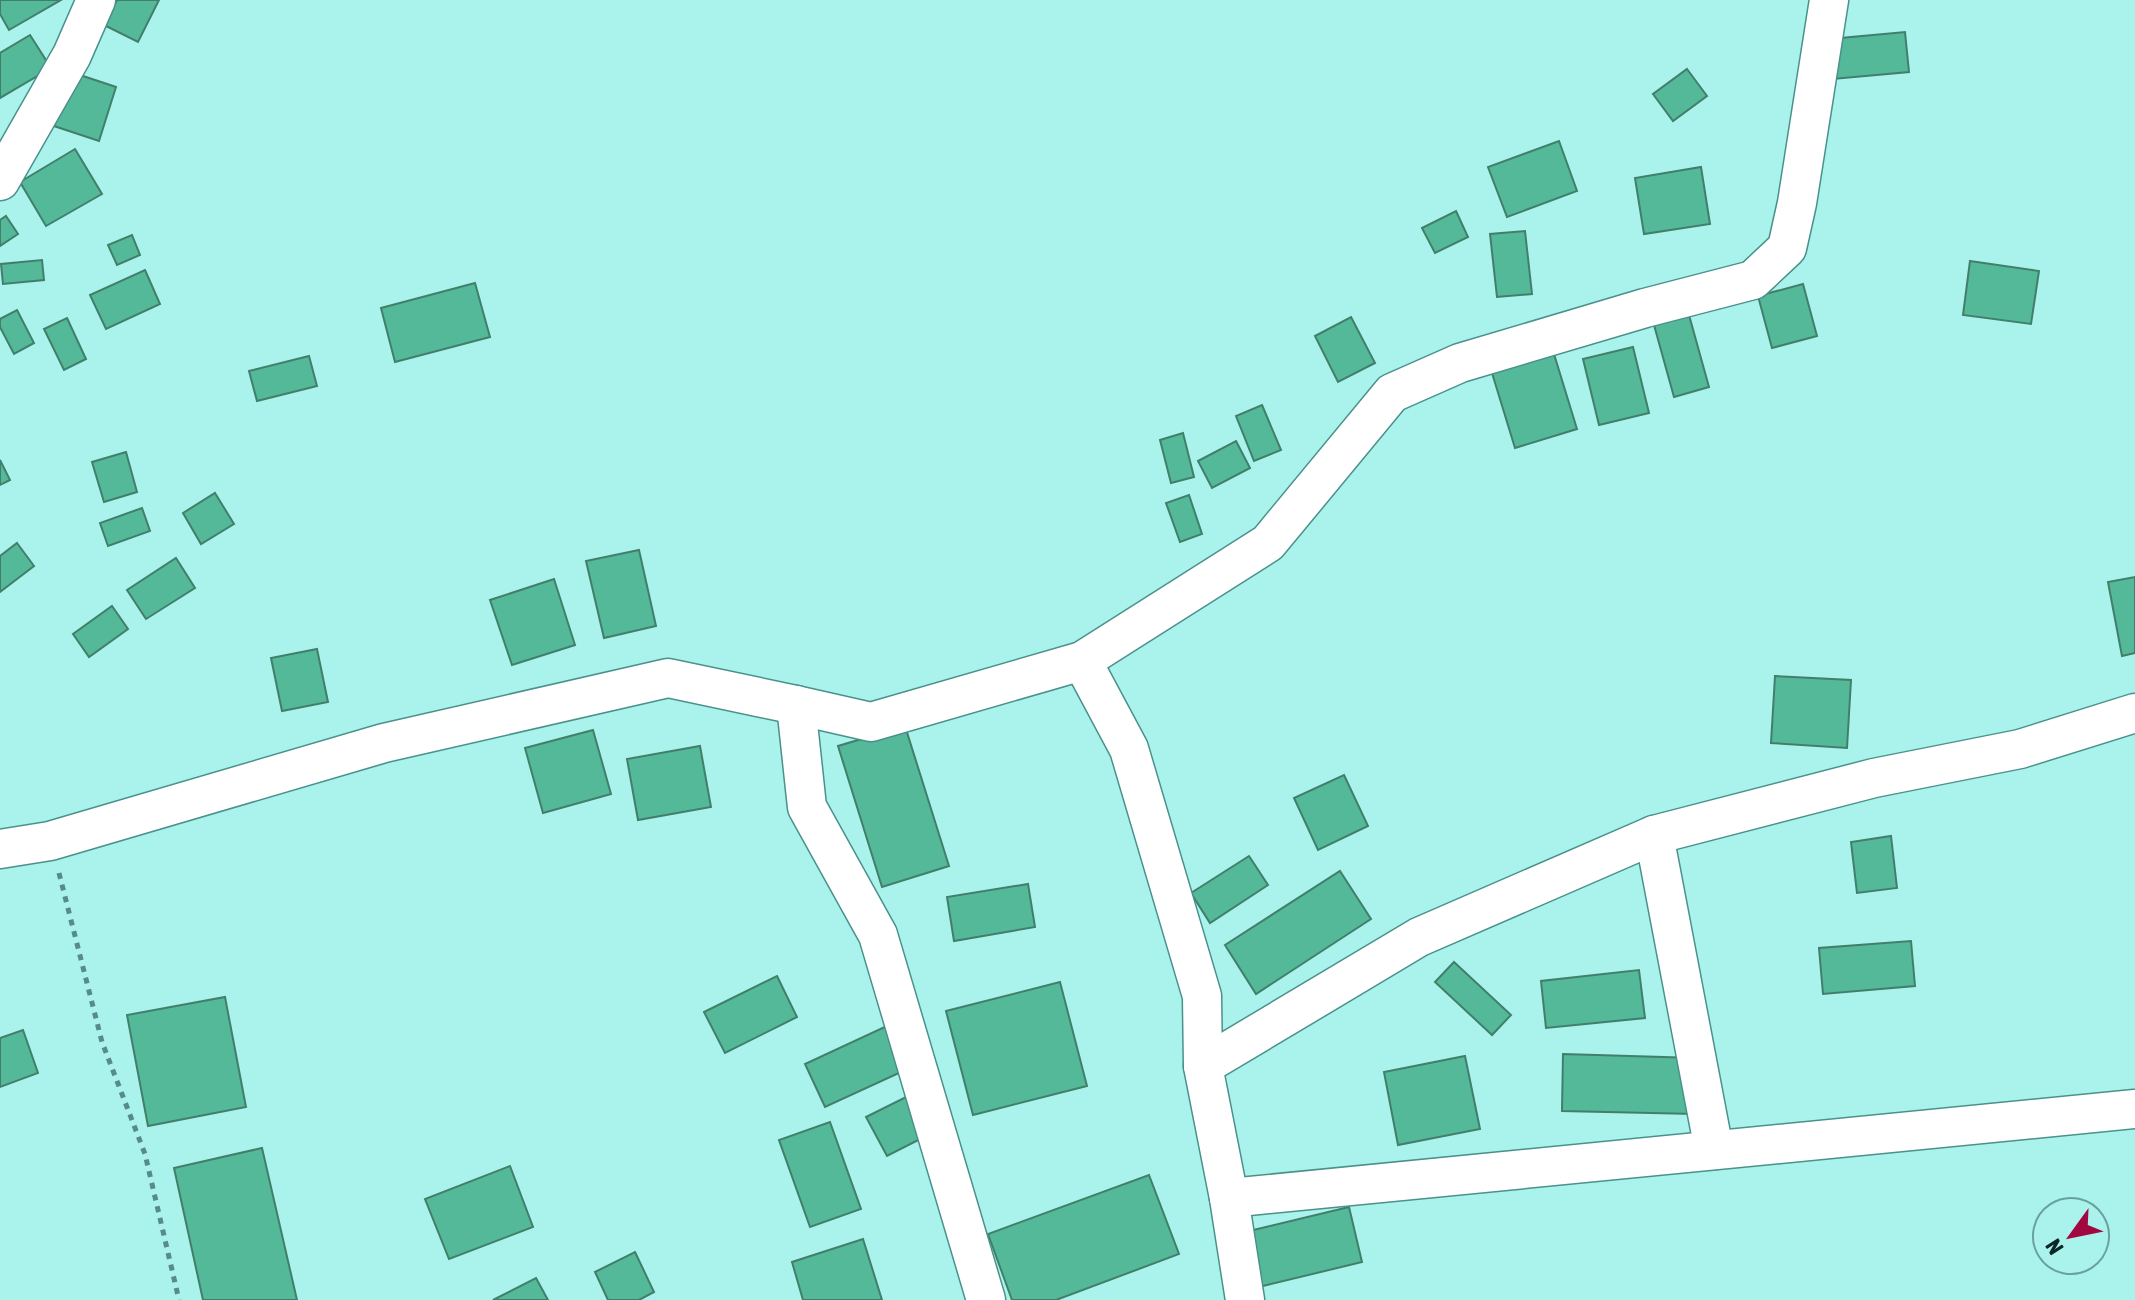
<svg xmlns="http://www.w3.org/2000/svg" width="2135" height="1300" font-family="'Asap Condensed',sans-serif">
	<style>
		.building { fill: #54b999; stroke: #427f6b; stroke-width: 2 }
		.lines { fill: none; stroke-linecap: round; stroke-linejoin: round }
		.minor-casing { stroke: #4a918c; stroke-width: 41 }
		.path { stroke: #578b87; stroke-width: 5; stroke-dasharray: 6 6; stroke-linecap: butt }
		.minor { stroke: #fff; stroke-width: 38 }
	</style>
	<rect width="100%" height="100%" fill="#aaf2ec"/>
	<!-- building -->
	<g class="building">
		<polygon points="0,0 61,0 9,30 0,14"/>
		<polygon points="117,0 159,0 138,42 104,25"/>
		<polygon points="1905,32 1909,72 1833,79 1830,39"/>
		<polygon points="30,35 51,68 0,98 0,53"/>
		<polygon points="1687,69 1707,96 1673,121 1653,94"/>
		<polygon points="71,72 116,87 99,141 54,126"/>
		<polygon points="1559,141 1577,191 1507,217 1488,167"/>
		<polygon points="75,149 102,194 46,226 20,182"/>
		<polygon points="1701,167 1710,224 1644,234 1635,178"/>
		<polygon points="1456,211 1468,237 1435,253 1422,228"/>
		<polygon points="6,216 18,234 0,246 0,220"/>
		<polygon points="1525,231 1532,294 1497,297 1490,234"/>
		<polygon points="132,235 140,255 117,265 108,245"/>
		<polygon points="42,260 44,280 3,284 1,264"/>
		<polygon points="1970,261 2039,271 2031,324 1963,315"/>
		<polygon points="145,270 160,304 106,329 90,295"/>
		<polygon points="475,283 490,337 395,362 381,308"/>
		<polygon points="1803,284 1817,336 1772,348 1758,296"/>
		<polygon points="17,310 34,343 14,354 0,327 0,319"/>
		<polygon points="1689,315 1709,387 1674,397 1654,325"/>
		<polygon points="1351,317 1375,363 1338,382 1315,336"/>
		<polygon points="67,318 86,359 64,370 44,329"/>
		<polygon points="1633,347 1649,413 1599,425 1583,359"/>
		<polygon points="1554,354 1577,429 1515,448 1492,373"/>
		<polygon points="309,356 317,386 257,401 249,371"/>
		<polygon points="1262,405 1281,450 1254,461 1236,416"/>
		<polygon points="1183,433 1194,477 1171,483 1160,440"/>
		<polygon points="1236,441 1250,468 1212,488 1198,461"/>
		<polygon points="126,452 137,492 104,502 92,462"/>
		<polygon points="0,460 10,480 0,485"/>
		<polygon points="215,493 234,524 201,544 183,513"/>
		<polygon points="1189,495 1202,534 1180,542 1166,503"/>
		<polygon points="142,508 150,531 108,546 100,523"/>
		<polygon points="17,543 34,566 0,592 0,556"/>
		<polygon points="639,550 656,626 604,638 586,561"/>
		<polygon points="176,558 195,588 146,619 127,590"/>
		<polygon points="2135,577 2135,653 2122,656 2108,582"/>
		<polygon points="554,579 575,645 512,665 490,600"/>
		<polygon points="112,606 128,629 89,657 73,634"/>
		<polygon points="317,649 328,702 282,711 271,658"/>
		<polygon points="1775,676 1851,680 1847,748 1771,743"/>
		<polygon points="905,726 949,866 882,887 838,746"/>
		<polygon points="593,730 611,794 543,813 525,748"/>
		<polygon points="700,746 711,807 638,820 627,759"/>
		<polygon points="1344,775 1368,826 1318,850 1294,798"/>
		<polygon points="1891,836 1897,888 1857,893 1851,842"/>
		<polygon points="1249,856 1268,885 1210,923 1191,893"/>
		<polygon points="1340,871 1371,919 1256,994 1225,945"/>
		<polygon points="1028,884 1035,927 954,941 947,897"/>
		<polygon points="1911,941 1915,986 1823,994 1819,948"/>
		<polygon points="1454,962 1511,1015 1492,1035 1435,982"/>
		<polygon points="1639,970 1645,1018 1546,1028 1541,981"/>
		<polygon points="777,976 797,1017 725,1053 704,1012"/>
		<polygon points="1060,982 1087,1086 973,1115 946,1011"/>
		<polygon points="225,997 246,1107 148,1126 127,1015"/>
		<polygon points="891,1024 912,1067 825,1107 805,1064"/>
		<polygon points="23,1030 38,1073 0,1087 0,1038"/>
		<polygon points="1563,1054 1696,1058 1695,1114 1562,1111"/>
		<polygon points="1465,1056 1480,1129 1398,1145 1384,1072"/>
		<polygon points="914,1093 934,1132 887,1156 866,1117"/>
		<polygon points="830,1122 861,1209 810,1227 779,1140"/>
		<polygon points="262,1148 297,1300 203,1300 174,1168"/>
		<polygon points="510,1166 533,1227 449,1259 425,1199"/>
		<polygon points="1149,1175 1179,1254 1056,1300 1012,1300 988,1234"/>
		<polygon points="1349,1207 1362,1262 1259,1287 1245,1232"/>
		<polygon points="863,1239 882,1300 803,1300 792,1262"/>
		<polygon points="635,1252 654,1292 639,1300 608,1300 595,1272"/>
		<polygon points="536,1278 548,1300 493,1300"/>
	</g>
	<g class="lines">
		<!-- minor casing -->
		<g class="minor-casing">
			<g id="minor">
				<polyline points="0,181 72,55 96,0"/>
				<polyline points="1082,661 1129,749 1202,996 1203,1066"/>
				<polyline points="796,705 807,807 878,935 986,1300"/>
				<polyline points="1654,835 1714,1150"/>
				<polyline points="0,849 50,841 384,743 668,678 796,705 871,722 1082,661 1268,543 1392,393 1460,363 1645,308 1753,280 1787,248 1797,203 1829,0"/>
				<polyline points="1229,1198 2135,1109"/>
				<polyline points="1245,1300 1229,1198 1203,1066 1419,937 1654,835 1874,778 2020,749 2135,713"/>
			</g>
		</g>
		<!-- path -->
		<polyline class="path" points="59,873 102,1042 145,1154 179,1300"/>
		<!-- minor -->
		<use href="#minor" class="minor"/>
	</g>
	<!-- north arrow -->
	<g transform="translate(2071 1236) rotate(237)"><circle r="38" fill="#aaf2ec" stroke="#69a19c" stroke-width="2"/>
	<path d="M0-6L14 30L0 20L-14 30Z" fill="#a20740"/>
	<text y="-12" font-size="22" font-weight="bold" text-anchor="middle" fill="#082725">N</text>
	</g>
</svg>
